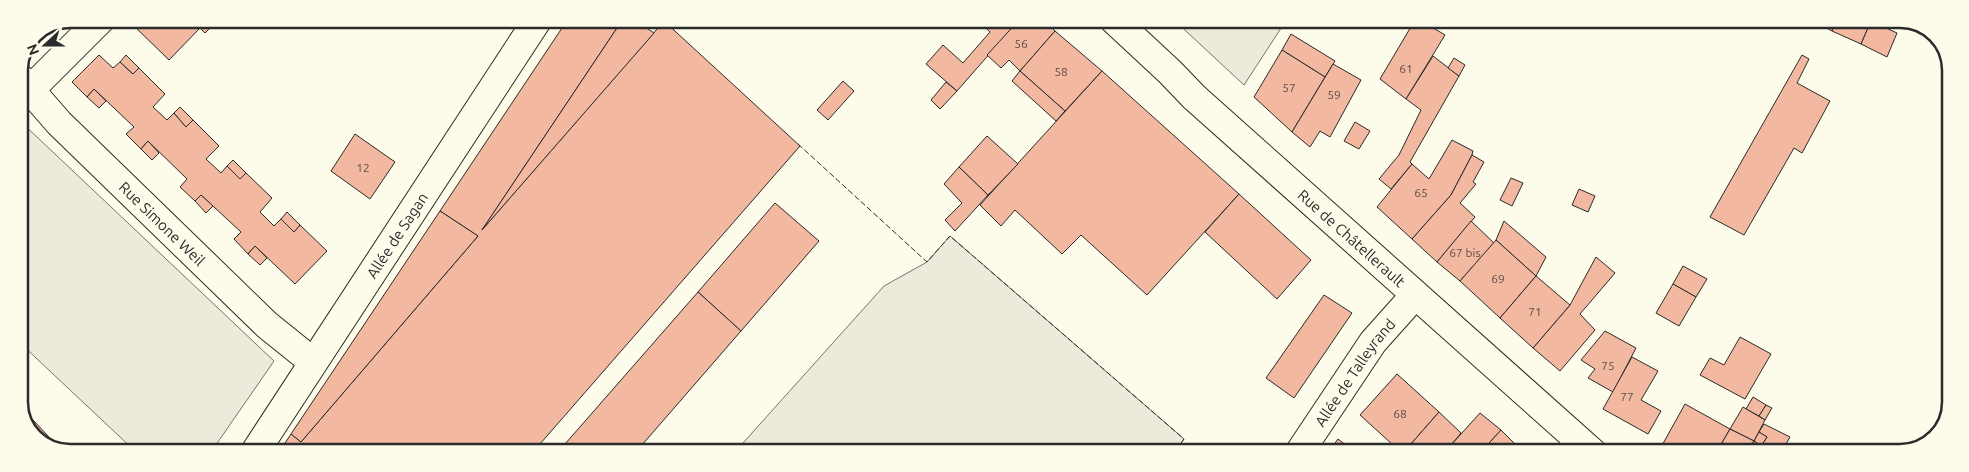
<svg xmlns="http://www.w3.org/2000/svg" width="1969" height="472" font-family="Ubuntu,sans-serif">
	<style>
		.parking { fill: #eceadb; stroke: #74746e }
		.building { fill: #f2b8a0; stroke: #2b2b2b }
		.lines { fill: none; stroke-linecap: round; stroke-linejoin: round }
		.minor-casing { stroke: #2b2b2b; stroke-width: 30 }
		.major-casing { stroke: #2b2b2b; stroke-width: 30 }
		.minor { stroke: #fdfbea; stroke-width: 28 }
		.major { stroke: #fdfbea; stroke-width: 28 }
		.fence { stroke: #2b2b2b; stroke-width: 1; stroke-dasharray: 6 2.5; stroke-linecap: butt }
		.labels { text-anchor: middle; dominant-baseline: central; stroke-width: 4; stroke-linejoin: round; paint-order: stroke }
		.number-label { font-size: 12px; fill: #5d4e48 }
		.street-label { font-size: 15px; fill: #2b2b2b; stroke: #fdfbea }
		.rim { fill: none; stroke: #2b2b2b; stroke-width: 2.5 }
	</style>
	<rect width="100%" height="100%" fill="#fdfbea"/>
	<!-- parking -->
	<g class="parking">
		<polygon points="1173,19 1287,19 1244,85"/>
		<polygon points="19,120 274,361 211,452 136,452 19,342"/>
		<polygon points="950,236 1184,439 1174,453 734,453 884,286 927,262"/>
	</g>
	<!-- building -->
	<g class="building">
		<polygon points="141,19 219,19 205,33 200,28 169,60 134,26"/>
		<polygon points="568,19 623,19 482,230 664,21 800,146 533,452 279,452 291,434 301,442 478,236 440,211"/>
		<polygon points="623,19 633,19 654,33 482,230"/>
		<polygon points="976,19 1020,19 957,91 926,64 943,45 963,63 990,32"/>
		<polygon points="1020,19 1043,19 1055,31 1020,71 1009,60 1001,68 987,55"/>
		<polygon points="1415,20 1420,20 1445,35 1406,99 1380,79"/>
		<polygon points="1821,20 1837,20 1832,31 1819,24"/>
		<polygon points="1837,20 1871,21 1861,44 1832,31"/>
		<polygon points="1871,21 1897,33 1887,57 1861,44"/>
		<polygon points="1055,31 1102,71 1065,111 1020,71"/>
		<polygon points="1291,34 1335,61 1325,77 1282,50"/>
		<polygon points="1282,50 1325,77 1292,132 1254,97"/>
		<polygon points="99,55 113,68 120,62 133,74 139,68 165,94 153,107 167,120 174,113 186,127 193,120 219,146 206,159 221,173 227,166 240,179 246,173 272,198 260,212 274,226 281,219 294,232 300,225 327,251 295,284 255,246 248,254 234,239 241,232 201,195 195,201 180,187 187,179 148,141 141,149 126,134 134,127 94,89 87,97 72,82"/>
		<polygon points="126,55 139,68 133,74 120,62"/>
		<polygon points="1802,55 1809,59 1797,83 1830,101 1802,153 1794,148 1744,235 1710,217"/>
		<polygon points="1433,56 1459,76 1410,162 1412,164 1391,189 1379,179 1399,155 1421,110 1406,99"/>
		<polygon points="1454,58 1465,65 1459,76 1448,68"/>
		<polygon points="1333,64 1361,80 1330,137 1320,131 1310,147 1292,132"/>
		<polygon points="1020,71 1065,111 1056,121 1012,81"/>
		<polygon points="1102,71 1239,194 1147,295 1081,235 1062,254 1015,210 1001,226 980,205"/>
		<polygon points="843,81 854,91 828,120 817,110"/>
		<polygon points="946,82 957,91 940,109 931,100"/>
		<polygon points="94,89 106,101 99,108 87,97"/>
		<polygon points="180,107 193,120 186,127 174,113"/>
		<polygon points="1355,122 1370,131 1359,149 1344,141"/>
		<polygon points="355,134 395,162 370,199 331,171"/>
		<polygon points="987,136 1018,164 988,195 959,167"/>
		<polygon points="1452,140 1473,151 1472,155 1451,195 1412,239 1377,207 1412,164 1429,179"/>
		<polygon points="148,141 159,153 152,160 141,149"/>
		<polygon points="1472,155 1484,162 1473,182 1476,184 1460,203 1475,217 1437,262 1412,239 1451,195"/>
		<polygon points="233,160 246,173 240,179 227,166"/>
		<polygon points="959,167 988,195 955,231 945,220 962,203 944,184"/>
		<polygon points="1511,178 1523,183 1512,206 1500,200"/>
		<polygon points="1579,189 1595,196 1588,212 1572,205"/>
		<polygon points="1239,194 1311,260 1277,299 1205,232"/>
		<polygon points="201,195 213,206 206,213 195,201"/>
		<polygon points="775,203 819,241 741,331 698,292"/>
		<polygon points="440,211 478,236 301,442 291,434"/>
		<polygon points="287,212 300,225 294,232 281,219"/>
		<polygon points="1471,221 1494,243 1460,281 1437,262"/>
		<polygon points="1504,221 1546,257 1536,276 1496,240"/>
		<polygon points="1496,240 1536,276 1500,318 1460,281"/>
		<polygon points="255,246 267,258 260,265 248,254"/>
		<polygon points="1596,257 1615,273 1580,314 1595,330 1560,371 1533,348 1570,305"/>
		<polygon points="1683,266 1707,279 1696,297 1673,284"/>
		<polygon points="1536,276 1570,305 1533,348 1500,318"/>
		<polygon points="1673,284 1696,297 1679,326 1656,313"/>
		<polygon points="698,292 741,331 635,453 558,452"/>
		<polygon points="1324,295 1352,313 1294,398 1266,378"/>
		<polygon points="1605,331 1636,348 1613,392 1588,378 1595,369 1581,360"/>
		<polygon points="1740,337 1771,354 1745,399 1700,375 1710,358 1724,365"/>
		<polygon points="1632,357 1658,371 1641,400 1661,411 1648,434 1603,409"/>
		<polygon points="1397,374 1439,412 1403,453 1386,453 1393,445 1360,415"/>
		<polygon points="1753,397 1766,405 1759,416 1746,409"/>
		<polygon points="1685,404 1730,429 1716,453 1668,453 1660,449"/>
		<polygon points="19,405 49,437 43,443 31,436 19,409"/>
		<polygon points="1766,405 1772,408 1765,420 1759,416"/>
		<polygon points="1743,407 1765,420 1754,441 1730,429"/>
		<polygon points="1439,412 1461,433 1451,445 1443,453 1403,453"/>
		<polygon points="1480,413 1501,430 1480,453 1460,453 1451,445"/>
		<polygon points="1764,424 1790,437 1781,453 1757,453 1767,437 1759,432"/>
		<polygon points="1730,429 1754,441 1747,453 1716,453"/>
		<polygon points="1501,430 1519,448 1515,453 1480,453"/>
		<polygon points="1759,432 1767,437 1761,446 1754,441"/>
		<polygon points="1338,439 1356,453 1328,453"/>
		<polygon points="1754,441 1761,446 1757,453 1747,453"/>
	</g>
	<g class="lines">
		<!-- minor casing -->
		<g class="minor-casing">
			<g id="minor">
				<path id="s1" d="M19,77L59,123L267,325L313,362"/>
				<polyline points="30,90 101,19"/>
				<path id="s2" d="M255,452L538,19"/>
				<path id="s3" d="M1299,453L1373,342L1415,295"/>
			</g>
		</g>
		<!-- major casing -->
		<g class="major-casing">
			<g id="major">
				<path id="s4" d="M1113,19L1170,72L1194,97L1593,453"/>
			</g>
		</g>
		<!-- minor -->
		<use href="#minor" class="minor"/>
		<!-- major -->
		<use href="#major" class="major"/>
		<!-- fence -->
		<polyline class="fence" points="798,144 927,262 950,236 1184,439 1174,453"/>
	</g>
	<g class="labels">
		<!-- number labels -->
		<g class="number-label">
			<text x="1021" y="43">56</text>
			<text x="1406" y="68">61</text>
			<text x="1061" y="71">58</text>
			<text x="1289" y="87">57</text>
			<text x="1334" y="94">59</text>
			<text x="363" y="167">12</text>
			<text x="1421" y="192">65</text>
			<text x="1465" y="252">67 bis</text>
			<text x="1498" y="278">69</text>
			<text x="1535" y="311">71</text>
			<text x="1608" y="365">75</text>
			<text x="1627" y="396">77</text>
			<text x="1400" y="413">68</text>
		</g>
		<!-- street labels -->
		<g class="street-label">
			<text stroke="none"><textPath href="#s1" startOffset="205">Rue Simone Weil</textPath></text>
			<text stroke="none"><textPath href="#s2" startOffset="259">Allée de Sagan</textPath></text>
			<text stroke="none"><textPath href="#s4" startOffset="324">Rue de Châtellerault</textPath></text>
			<text stroke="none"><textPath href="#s3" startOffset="98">Allée de Talleyrand</textPath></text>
		</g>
	</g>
	<!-- crop -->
	<path d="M0 0H1969V472H0ZM70 28H1900A42 42 0 0 1 1942 70V402A42 42 0 0 1 1900 444H70A42 42 0 0 1 28 402V70A42 42 0 0 1 70 28Z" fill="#fdfbea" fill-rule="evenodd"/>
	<path class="rim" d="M70 28H1900A42 42 0 0 1 1942 70V402A42 42 0 0 1 1900 444H70A42 42 0 0 1 28 402V70A42 42 0 0 1 70 28Z"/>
	<!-- north arrow -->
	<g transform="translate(45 45) rotate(249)" stroke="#fdfbea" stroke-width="4" paint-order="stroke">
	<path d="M0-4L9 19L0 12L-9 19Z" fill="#2b2b2b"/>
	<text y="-8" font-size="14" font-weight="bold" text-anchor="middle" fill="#2b2b2b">N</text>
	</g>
</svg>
